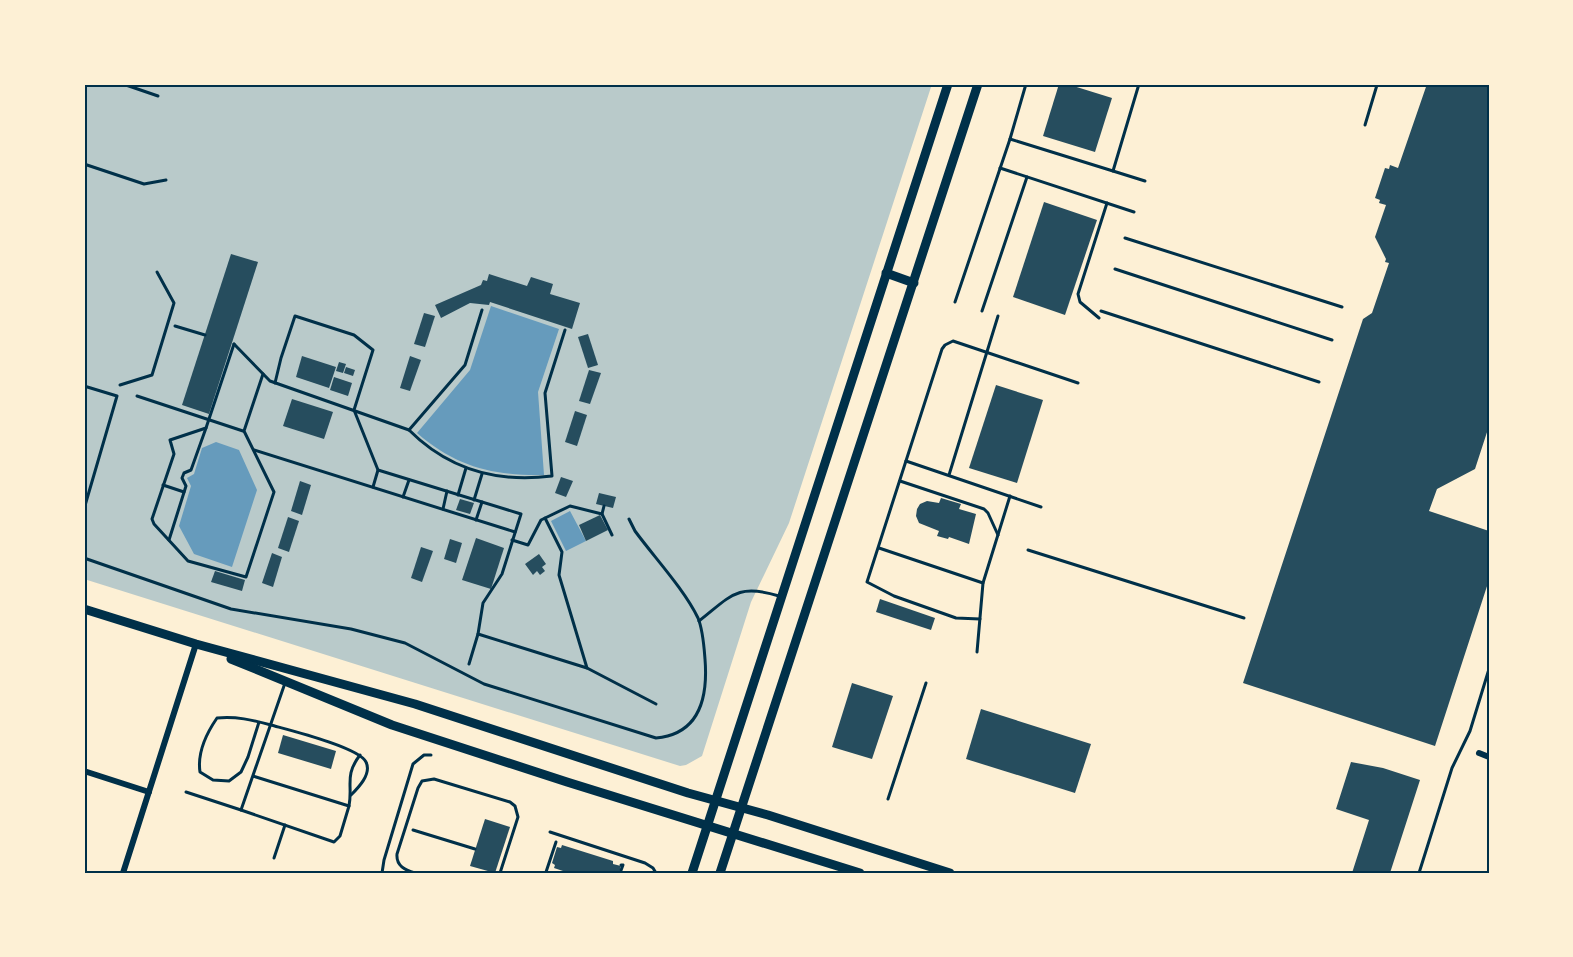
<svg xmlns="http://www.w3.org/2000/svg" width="1573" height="957" font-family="'DM Sans',sans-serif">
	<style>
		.green { fill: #b9caca }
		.water { fill: #669bbc }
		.building { fill: #264d5e }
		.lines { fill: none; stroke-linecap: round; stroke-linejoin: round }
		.path { stroke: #003049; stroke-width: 3 }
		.service { stroke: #003049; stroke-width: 3 }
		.minor { stroke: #003049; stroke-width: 6 }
		.secondary { stroke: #003049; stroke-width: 9 }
		.neatline { fill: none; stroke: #003049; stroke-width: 2 }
	</style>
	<rect width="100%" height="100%" fill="#fdf0d5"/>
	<!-- green -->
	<polygon class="green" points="84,84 932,84 789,523 751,602 702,756 686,765 680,766 84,579"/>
	<!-- water -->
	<g class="water">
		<path d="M491,306L559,329L538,392L544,475C494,476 456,467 417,433L470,370Z"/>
		<polygon points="216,442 239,450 257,490 232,567 194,554 179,526 191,486 187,478 194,474 202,448"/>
		<polygon points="570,511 586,541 566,551 551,521"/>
	</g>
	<!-- building -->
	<g class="building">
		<polygon points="1059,84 1067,84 1112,98 1095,152 1043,136"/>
		<polygon points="1427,84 1489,84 1489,426 1475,469 1437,489 1429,511 1489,531 1489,580 1435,746 1243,683 1363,319 1372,313 1389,263 1385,262 1386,259 1375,237 1386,205 1379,203 1380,200 1375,198 1385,168 1389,169 1390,165 1398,168"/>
		<polygon points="1044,202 1097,220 1065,315 1013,297"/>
		<polygon points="231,254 258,262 209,414 182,405"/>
		<polygon points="489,274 527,286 531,277 553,284 550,294 580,303 572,329 490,302 489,305 470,303 441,318 435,305 481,285 483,280 487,281"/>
		<polygon points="424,313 435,316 425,347 414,344"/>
		<polygon points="588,334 598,365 588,368 578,337"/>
		<polygon points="302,356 336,367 329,388 296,377"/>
		<polygon points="410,356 421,360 410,391 400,388"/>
		<polygon points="339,362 346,364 343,373 336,371"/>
		<polygon points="346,367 355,370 353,376 344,373"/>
		<polygon points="589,370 601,373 590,404 579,401"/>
		<polygon points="334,377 352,383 348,396 330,390"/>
		<polygon points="996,385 1043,400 1017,483 969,468"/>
		<polygon points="292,399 333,412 324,439 283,426"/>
		<polygon points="575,411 587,415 577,446 565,442"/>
		<polygon points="561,477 573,481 566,497 555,493"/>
		<polygon points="300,481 311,485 302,515 291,511"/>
		<polygon points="599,493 616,497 613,508 596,504"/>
		<polygon points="941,498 961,504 959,509 976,514 969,544 949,537 948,539 937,536 939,531 919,523 916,516 917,509 920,504 927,501 939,503"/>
		<polygon points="460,499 474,503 470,514 456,510"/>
		<polygon points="600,515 608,530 586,541 579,525"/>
		<polygon points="288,517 299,521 289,552 278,548"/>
		<polygon points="476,538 504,548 491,589 462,580"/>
		<polygon points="450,539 462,543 456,563 444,559"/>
		<polygon points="421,547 433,551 422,582 411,578"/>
		<polygon points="272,553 282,557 273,587 262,583"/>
		<polygon points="539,554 546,564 542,567 545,571 540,575 537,571 533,575 525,564"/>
		<polygon points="215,571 245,580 242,591 211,582"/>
		<polygon points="880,599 935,618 931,630 876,612"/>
		<polygon points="852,683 893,696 872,759 832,747"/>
		<polygon points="981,709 1091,744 1075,793 966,759"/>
		<polygon points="283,735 336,751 331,769 278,753"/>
		<polygon points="1351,762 1383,768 1420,780 1390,873 1352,873 1369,820 1336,809"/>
		<polygon points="485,819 510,827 495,873 470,866"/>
		<polygon points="562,845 613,861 613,864 621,866 619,873 569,873 554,868 555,865 552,863 557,847 561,848"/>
	</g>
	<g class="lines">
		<!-- path -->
		<g class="path">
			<path d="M482,310L465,365L409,430C449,470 498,483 552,476L545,393L565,330"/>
			<polyline points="175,326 205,335"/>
			<polyline points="234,344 206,428 170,440 174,454 152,519 154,524 188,561 246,577 274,492 244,431 263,374"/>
			<polyline points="234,344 270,381 409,430"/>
			<polyline points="275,383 281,358 295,316 354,335 373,350 354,410 378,470 521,514 502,574 483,603 478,634 469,664"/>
			<polyline points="137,396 243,431"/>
			<polyline points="254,450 515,532"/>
			<polyline points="163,485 184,492"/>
			<polyline points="373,487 378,470"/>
			<polyline points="458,495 466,468"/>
			<polyline points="403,497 409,480"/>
			<polyline points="474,500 482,474"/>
			<polyline points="604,506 602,514 612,535"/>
			<polyline points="443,509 447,491"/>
			<polyline points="476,520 482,502"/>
			<polyline points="169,540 186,486 182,478 184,473 191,470 206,428"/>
			<polyline points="512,540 528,545 541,520 570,506 602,514"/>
			<polyline points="478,634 587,668 559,575 562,552 545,518"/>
			<polyline points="587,668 656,704"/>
			<polyline points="413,830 475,849"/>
			<polyline points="382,873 384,860 413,764 424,755 431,755"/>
			<polyline points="549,873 546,872 556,842"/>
			<polyline points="620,873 623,865 621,865"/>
		</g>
		<!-- service -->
		<g class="service">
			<polyline points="123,84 158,96"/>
			<polyline points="1026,84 1010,139 1113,171 1139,84"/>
			<polyline points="1365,125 1377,85 1376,84"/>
			<polyline points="84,164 144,184 166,180"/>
			<polyline points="1000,168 1134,212"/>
			<polyline points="1113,171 1145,181"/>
			<polyline points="1125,238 1342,307"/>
			<polyline points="1115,269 1332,340"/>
			<polyline points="955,302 1010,139"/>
			<polyline points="982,311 1027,177"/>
			<polyline points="1101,311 1319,382"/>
			<polyline points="1099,318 1080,302 1078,294 1107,203"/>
			<polyline points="120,385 152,375 174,303 157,272"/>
			<polyline points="84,386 117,396 84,509"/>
			<polyline points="906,461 1041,507"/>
			<polyline points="949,475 998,316"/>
			<polyline points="900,481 984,509 988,513 998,535"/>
			<polyline points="879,548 983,583"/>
			<polyline points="1028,550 1244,618"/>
			<path d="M84,558L231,609L351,629L405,643L484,684L656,738C700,734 708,697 705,659C704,646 703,630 698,618C684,589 654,557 635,531L629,519"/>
			<polyline points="980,619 956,618 894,596 867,582 942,349 945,345 953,341 1078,383"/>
			<path d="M699,621C731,596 737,583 779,596"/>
			<polyline points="977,652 983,583 1010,496"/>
			<path d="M259,722L248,757L241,772L229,781L213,780L200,772C197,752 206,734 217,718C236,716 252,720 271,725C289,730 359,747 366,762C372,774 358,788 351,795"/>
			<polyline points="253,776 349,806 340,836 334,842 241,810 285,683"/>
			<polyline points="186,792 241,810"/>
			<polyline points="888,799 926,683"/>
			<path d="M349,806C353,785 344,776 360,755"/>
			<polyline points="550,832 645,863 653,868 656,873"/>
			<polyline points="274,858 285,825"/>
			<path d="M415,873C405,870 396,866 397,854L418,788L422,781L434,779L510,802L515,806L518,817L500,873"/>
			<polyline points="1419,873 1452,768 1470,731 1489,669"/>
		</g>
		<!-- minor -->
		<g class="minor">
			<polyline points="1479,753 1489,757"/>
			<polyline points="84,771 149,792"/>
			<polyline points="123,873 196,644"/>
		</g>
		<!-- secondary -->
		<g class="secondary">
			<polyline points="886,273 914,283"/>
			<polyline points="84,609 196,644 415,704 688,793 768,815 950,873"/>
			<polyline points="231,659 392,725 567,782 860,873"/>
			<polyline points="692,873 948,84"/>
			<polyline points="720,873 978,84"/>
		</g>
	</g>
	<!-- border -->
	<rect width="1573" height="957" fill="none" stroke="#fdf0d5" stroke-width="171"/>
	<rect x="86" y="86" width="1402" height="786" class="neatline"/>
</svg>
